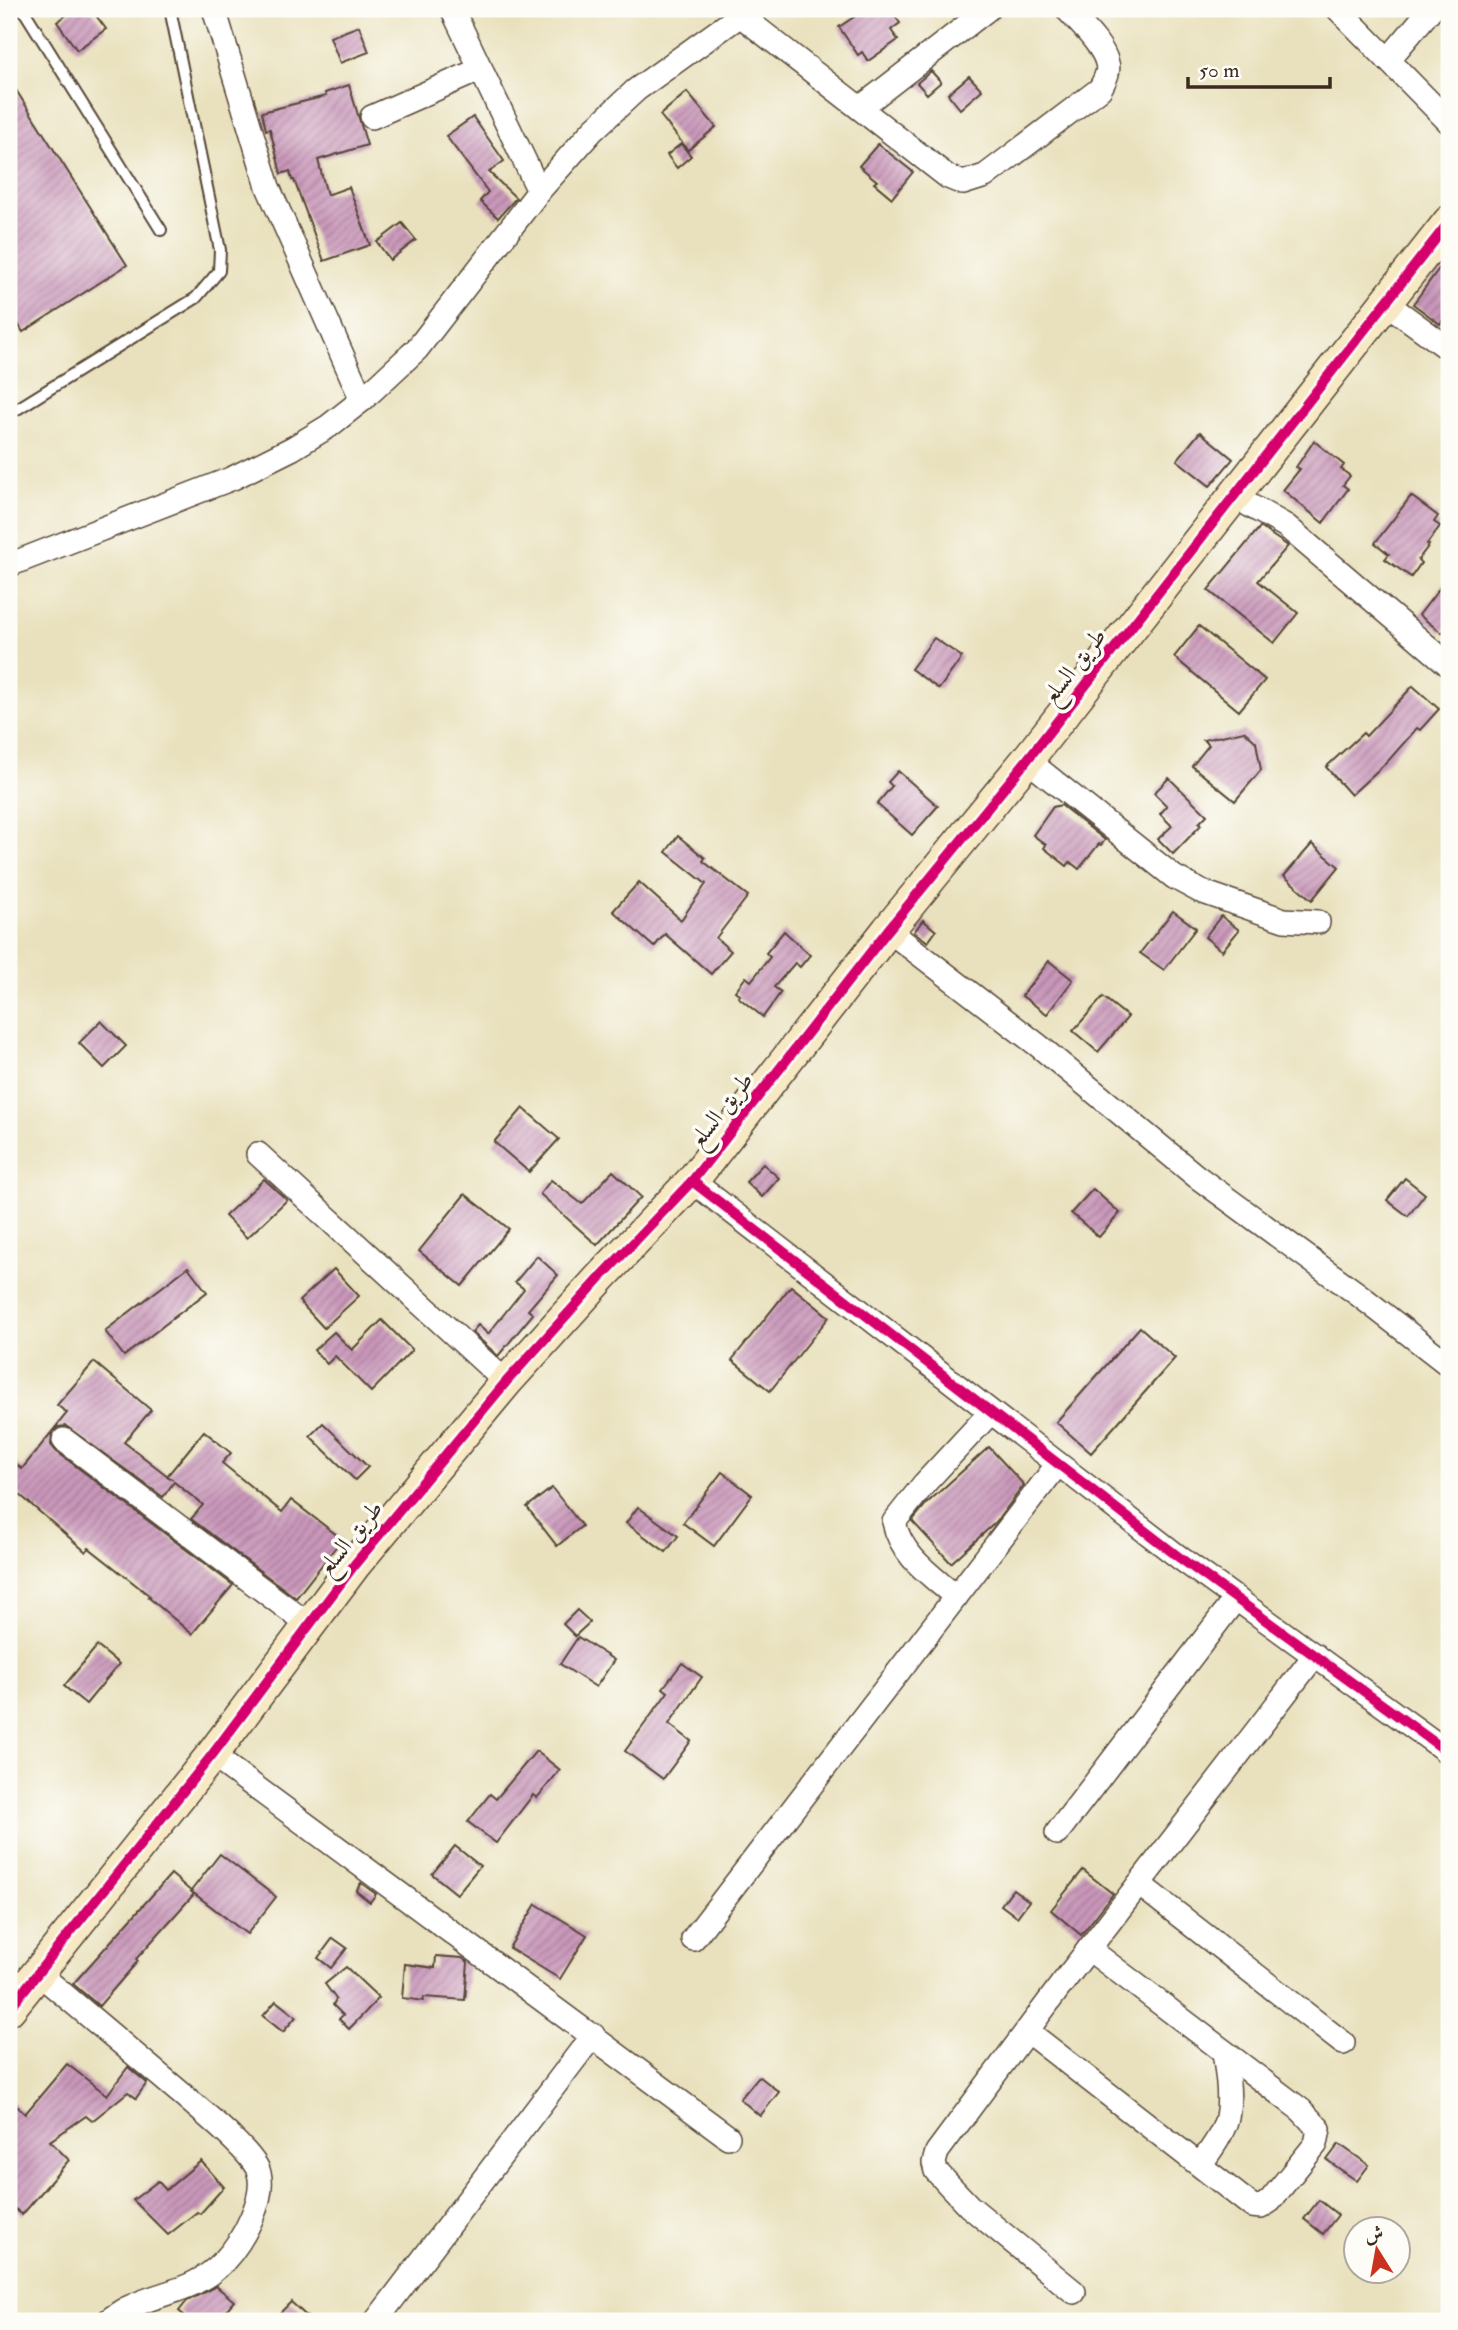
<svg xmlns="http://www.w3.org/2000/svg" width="1458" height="2330" font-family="'IM FELL Double Pica',Amiri,serif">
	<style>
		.building { fill: url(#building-hatch) }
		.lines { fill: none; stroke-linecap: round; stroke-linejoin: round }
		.lane-casing { stroke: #554536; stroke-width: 14 }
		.street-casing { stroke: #554536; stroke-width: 26 }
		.secondary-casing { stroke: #554536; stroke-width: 35 }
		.lane { stroke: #fff; stroke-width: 10 }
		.street { stroke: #fff; stroke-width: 23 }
		.secondary { stroke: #f7e9c3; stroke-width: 32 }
		.cycleway-casing { stroke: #fdfcf7; stroke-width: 15 }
		.cycleway { stroke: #d6006c; stroke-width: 10 }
		.labels { text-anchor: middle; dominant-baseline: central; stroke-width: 7; stroke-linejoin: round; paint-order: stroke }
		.street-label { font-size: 24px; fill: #3b2a1e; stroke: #fdfcf7 }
	</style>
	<defs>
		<pattern id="building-hatch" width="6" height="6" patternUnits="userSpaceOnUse" patternTransform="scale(1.75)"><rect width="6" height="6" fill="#c997ba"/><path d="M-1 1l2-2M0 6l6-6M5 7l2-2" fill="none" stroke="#a47b97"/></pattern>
	</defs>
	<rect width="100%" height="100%" fill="#fdfcf7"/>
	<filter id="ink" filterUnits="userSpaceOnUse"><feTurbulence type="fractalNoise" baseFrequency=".0143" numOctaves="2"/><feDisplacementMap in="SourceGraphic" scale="14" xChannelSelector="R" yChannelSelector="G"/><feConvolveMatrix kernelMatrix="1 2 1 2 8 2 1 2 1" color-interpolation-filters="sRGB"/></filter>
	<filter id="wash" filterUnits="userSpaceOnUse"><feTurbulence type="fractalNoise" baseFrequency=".00686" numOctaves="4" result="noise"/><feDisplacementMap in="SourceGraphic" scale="28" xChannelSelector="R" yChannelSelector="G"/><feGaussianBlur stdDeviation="1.57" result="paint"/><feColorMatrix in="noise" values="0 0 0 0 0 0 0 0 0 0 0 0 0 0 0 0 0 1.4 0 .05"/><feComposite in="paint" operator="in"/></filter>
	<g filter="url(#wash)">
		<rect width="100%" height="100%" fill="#e9e1bd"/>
		<g id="blocks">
			<!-- building -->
			<g class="building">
				<polygon points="75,9 91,9 106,29 77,50 57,22"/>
				<polygon points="866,9 889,9 900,23 891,30 898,40 868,61 862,52 858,55 839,27"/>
				<polygon points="359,26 369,52 340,63 330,37"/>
				<polygon points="931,71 941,82 927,94 917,83"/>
				<polygon points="969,76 982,90 960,109 948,94"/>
				<polygon points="9,79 127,265 23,332 9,310"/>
				<polygon points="349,85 367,145 318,160 327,195 349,187 370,245 324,261 294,180 292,180 290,171 281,174 270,129 266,130 262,112 326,96 325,93"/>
				<polygon points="687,92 716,127 688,150 660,115"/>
				<polygon points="473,117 504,161 489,172 516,198 498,218 480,201 488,192 446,136"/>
				<polygon points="681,144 691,156 677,168 667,155"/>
				<polygon points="878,144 913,172 892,198 874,183 877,181 859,166"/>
				<polygon points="402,223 416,240 390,260 377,242"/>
				<polygon points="1449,255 1449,311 1440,324 1413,304"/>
				<polygon points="1200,432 1233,459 1210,486 1177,460"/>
				<polygon points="1314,441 1344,465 1341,469 1350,476 1343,485 1348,489 1323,523 1283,490 1300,469 1296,467"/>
				<polygon points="1411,496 1438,516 1434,522 1440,526 1427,544 1429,545 1418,560 1421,563 1411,577 1385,559 1389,554 1375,543"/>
				<polygon points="1260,527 1288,546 1258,581 1298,613 1274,643 1208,590"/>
				<polygon points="1449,576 1449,624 1442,633 1419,615"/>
				<polygon points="1199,626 1265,680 1239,711 1174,657"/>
				<polygon points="934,638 962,657 939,689 911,669"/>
				<polygon points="1413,686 1439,709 1420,730 1417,728 1388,761 1351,795 1326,767 1363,733 1366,736"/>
				<polygon points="1244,731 1256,742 1261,770 1235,801 1192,766 1209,745 1203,740"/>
				<polygon points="898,771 938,806 912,835 877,804 892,786 888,782"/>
				<polygon points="1169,778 1207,815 1199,823 1201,825 1173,854 1158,839 1172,826 1160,814 1167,806 1154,793"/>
				<polygon points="1061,805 1105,840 1101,845 1099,844 1079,869 1070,862 1067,866 1044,848 1046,845 1033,835 1053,807"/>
				<polygon points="678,836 705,858 703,861 748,896 716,938 731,951 711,974 665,934 654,947 613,911 639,882 681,920 706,884 666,852"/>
				<polygon points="1312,844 1339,867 1312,900 1284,876"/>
				<polygon points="1173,911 1196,928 1164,970 1140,953"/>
				<polygon points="1221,916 1239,930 1222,951 1205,937"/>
				<polygon points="923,920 936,931 928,942 914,932"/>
				<polygon points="784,931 810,955 800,967 795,963 774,987 781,992 763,1017 738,997 740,995 735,991 746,977 751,981 770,957 766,953"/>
				<polygon points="1049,961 1073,980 1047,1014 1022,996"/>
				<polygon points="1103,997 1128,1017 1098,1052 1073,1031"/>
				<polygon points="101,1021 126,1046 104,1068 79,1043"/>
				<polygon points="523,1108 559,1139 529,1172 494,1142"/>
				<polygon points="763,1164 779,1178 762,1197 746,1182"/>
				<polygon points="613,1171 641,1197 597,1245 540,1194 551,1180 582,1204"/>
				<polygon points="1405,1178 1425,1194 1408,1216 1387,1200"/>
				<polygon points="264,1179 287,1200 247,1238 225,1216"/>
				<polygon points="1093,1189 1120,1213 1099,1237 1071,1213"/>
				<polygon points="465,1194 509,1229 462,1286 419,1251"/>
				<polygon points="537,1256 558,1275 528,1310 533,1314 498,1356 472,1332 478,1325 488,1334 524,1289 515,1282"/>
				<polygon points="188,1267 207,1292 124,1356 105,1331"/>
				<polygon points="334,1269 359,1296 324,1328 299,1301"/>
				<polygon points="791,1286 829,1317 770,1391 732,1360"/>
				<polygon points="382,1320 412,1350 371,1392 335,1356 327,1364 314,1350 334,1332 352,1350"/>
				<polygon points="1140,1327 1175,1358 1091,1453 1056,1422"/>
				<polygon points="94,1362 151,1410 124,1442 173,1480 167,1476 204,1431 231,1453 222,1463 282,1512 291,1500 342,1539 296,1598 191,1519 203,1505 174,1482 163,1497 66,1426 58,1427 52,1432 51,1445 56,1451 233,1585 192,1634 148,1597 150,1596 89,1548 86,1552 19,1494 9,1508 9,1458 22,1469 67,1413 57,1405"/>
				<polygon points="323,1423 368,1467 355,1480 310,1436"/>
				<polygon points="989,1447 1024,1485 996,1522 951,1563 912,1521 926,1504"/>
				<polygon points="722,1472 752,1495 714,1546 683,1523"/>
				<polygon points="552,1488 582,1526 557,1546 527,1507"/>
				<polygon points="638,1507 678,1536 666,1552 626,1523"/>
				<polygon points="577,1610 590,1622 575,1636 563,1624"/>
				<polygon points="578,1637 614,1660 596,1687 560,1664"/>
				<polygon points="97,1646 119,1664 86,1704 64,1686"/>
				<polygon points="682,1663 702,1677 669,1724 691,1741 663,1779 625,1751 668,1692 663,1688"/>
				<polygon points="536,1751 560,1770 537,1798 533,1795 496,1843 468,1822 490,1794 496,1799"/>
				<polygon points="455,1846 480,1866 457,1894 432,1874"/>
				<polygon points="220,1854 276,1897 247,1934 191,1891"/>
				<polygon points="1083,1870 1113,1894 1081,1935 1051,1910"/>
				<polygon points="171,1874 194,1894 136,1959 138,1961 99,2006 73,1984"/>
				<polygon points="361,1883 376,1894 370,1902 356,1891"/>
				<polygon points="1013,1889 1029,1901 1017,1917 1001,1905"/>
				<polygon points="536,1904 587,1935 560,1979 509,1948"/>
				<polygon points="333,1938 347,1948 331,1968 318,1958"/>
				<polygon points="436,1956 462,1958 468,1962 465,2000 424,1997 423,2001 402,1998 405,1964 435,1968"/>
				<polygon points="346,1967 379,1998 349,2029 339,2019 343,2015 333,2005 336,1999 325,1984"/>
				<polygon points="276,2001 296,2017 283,2032 263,2016"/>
				<polygon points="67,2064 107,2095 128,2067 147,2083 136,2098 128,2092 92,2121 86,2116 50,2141 69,2160 22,2215 9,2203 9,2098 25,2114"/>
				<polygon points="759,2076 779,2092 760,2116 740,2099"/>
				<polygon points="1339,2144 1369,2165 1357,2181 1327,2160"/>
				<polygon points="201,2161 224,2187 200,2214 197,2212 168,2235 133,2200 158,2181 166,2190"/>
				<polygon points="1319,2200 1338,2215 1323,2234 1304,2219"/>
				<polygon points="216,2286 234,2301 217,2321 191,2321 179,2311 187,2301"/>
				<polygon points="291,2302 312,2321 272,2321"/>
			</g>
		</g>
	</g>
	<g filter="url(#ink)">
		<use href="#blocks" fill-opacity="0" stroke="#554536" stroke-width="2"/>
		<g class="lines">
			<!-- lane casing -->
			<g class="lane-casing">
				<g id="lane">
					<polyline points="23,9 161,230"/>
					<polyline points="9,414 196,298 219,271 220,250 170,9"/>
				</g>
			</g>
			<!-- street casing -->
			<g class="street-casing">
				<g id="street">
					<polyline points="214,9 268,187 362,400"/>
					<polyline points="452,9 539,191"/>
					<polyline points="1338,9 1449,122"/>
					<path d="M740,15L948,177L963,183L985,176L1100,89C1104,81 1110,72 1107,63C1103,45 1079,23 1067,9"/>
					<polyline points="1388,60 1431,9"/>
					<polyline points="860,108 988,9"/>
					<polyline points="372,117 481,69"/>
					<polyline points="1386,303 1449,349"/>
					<polyline points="1235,497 1286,526 1449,665"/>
					<polyline points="9,565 233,478 293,448 329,426 362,400 417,349 539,191 593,130 636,90 749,9"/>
					<polyline points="1027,760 1174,877 1200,891 1284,920 1318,922"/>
					<polyline points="888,930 1039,1046 1196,1176 1359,1295 1449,1365"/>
					<polyline points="258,1154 506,1382"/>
					<polyline points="692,1181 1180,1558 1449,1753"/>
					<polyline points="64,1440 309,1625"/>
					<path d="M956,1597C931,1575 901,1556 894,1522L924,1484L990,1413"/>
					<polyline points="212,1755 728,2137"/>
					<polyline points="1057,1833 1236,1598"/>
					<polyline points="1139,1884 1343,2043"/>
					<polyline points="693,1939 1058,1464"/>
					<path d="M37,1972C86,2013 134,2054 183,2095C200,2110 250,2150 258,2170C268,2196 242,2242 224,2261C194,2292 166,2290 130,2307C122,2310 115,2316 108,2321"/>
					<polyline points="1027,2031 1252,2206 1261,2207 1270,2201 1316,2144 1319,2129 1301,2110 1089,1949"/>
					<path d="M1200,2165C1210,2151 1223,2135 1227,2117C1231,2096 1227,2073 1224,2052"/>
					<polyline points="1074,2292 969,2206 950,2186 936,2171 934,2163 937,2152 1061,1985 1315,1655"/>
					<polyline points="376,2321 593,2035"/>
				</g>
			</g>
			<!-- secondary casing -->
			<g class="secondary-casing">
				<polyline id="secondary" points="9,2009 212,1755 355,1564 506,1382 601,1277 692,1181 888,930 1027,760 1449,222"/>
			</g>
			<!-- lane -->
			<use href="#lane" class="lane"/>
			<!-- street -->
			<use href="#street" class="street"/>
			<!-- secondary -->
			<use href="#secondary" class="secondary"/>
			<!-- cycleway casing -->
			<g class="cycleway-casing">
				<g id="cycleway">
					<polyline points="692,1181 1180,1558 1449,1753"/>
					<polyline points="9,2009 212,1755 355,1564 506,1382 601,1277 692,1181 888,930 1027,760 1449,222"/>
				</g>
			</g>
			<!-- cycleway -->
			<use href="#cycleway" class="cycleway"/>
		</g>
	</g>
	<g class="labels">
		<!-- street labels -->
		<g class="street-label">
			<text transform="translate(1074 666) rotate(-52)">طريق السلع</text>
			<text transform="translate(721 1110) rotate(-52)">طريق السلع</text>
			<text transform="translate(350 1538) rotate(-51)">طريق السلع</text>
		</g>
	</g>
	<!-- margin -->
	<rect width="1458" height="2330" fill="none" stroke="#fdfcf7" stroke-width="35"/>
	<!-- north arrow -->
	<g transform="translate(1377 2250) rotate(349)"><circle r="33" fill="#fdfcf7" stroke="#afa8a0" stroke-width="2"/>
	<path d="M0-5L12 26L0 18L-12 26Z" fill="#c8321e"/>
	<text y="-10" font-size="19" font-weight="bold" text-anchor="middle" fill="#3b2a1e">ش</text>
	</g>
	<!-- scale -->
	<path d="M1188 77v10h142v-10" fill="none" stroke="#3b2a1e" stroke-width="3.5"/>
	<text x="1199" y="77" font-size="21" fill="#3b2a1e" stroke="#fdfcf7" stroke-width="5" paint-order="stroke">50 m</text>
</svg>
